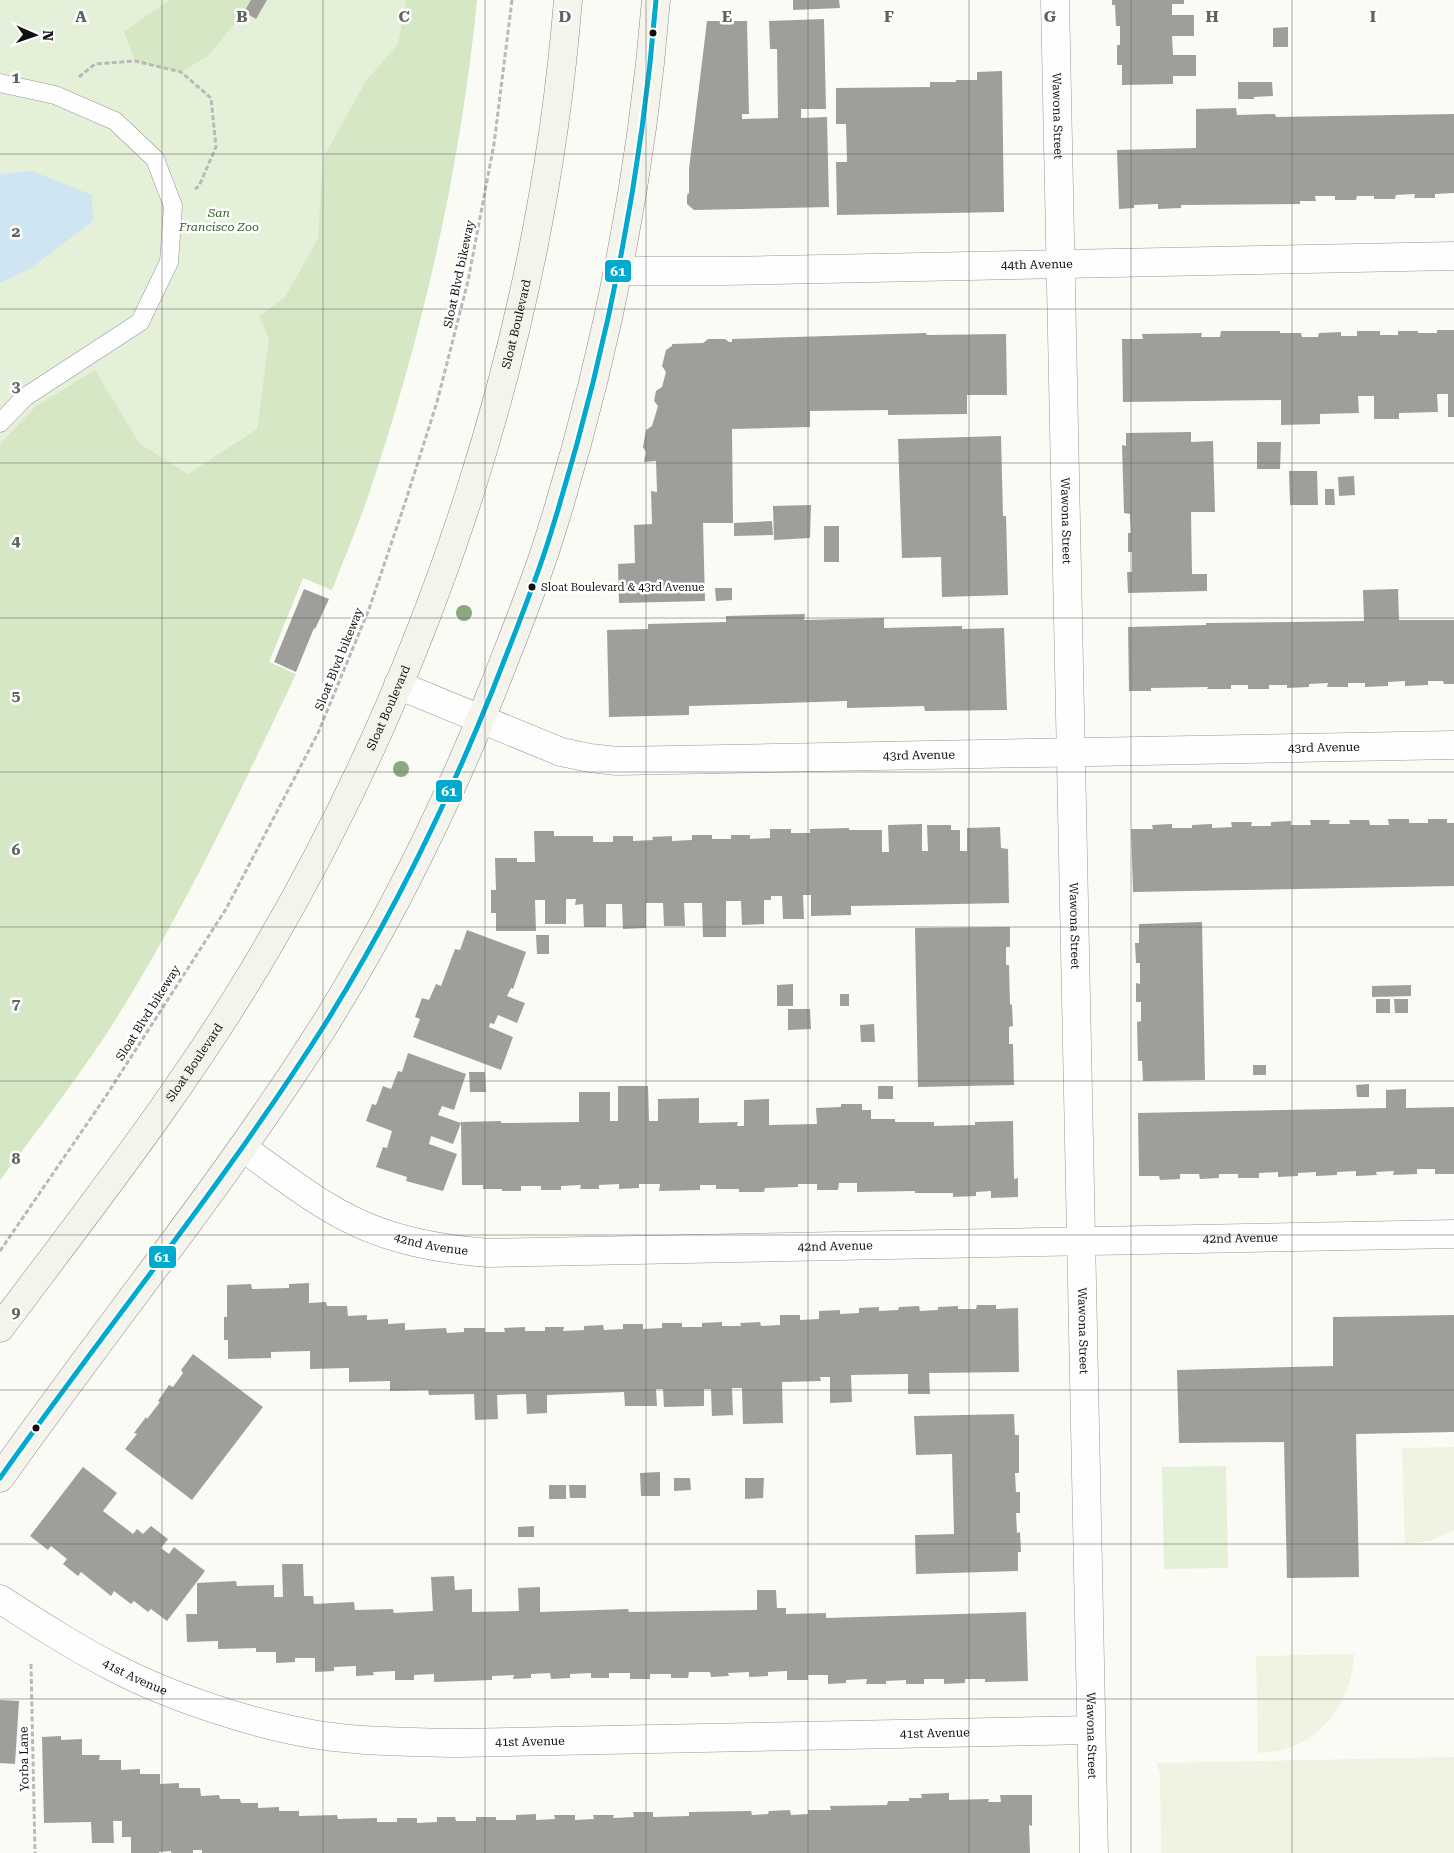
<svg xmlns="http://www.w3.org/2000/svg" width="1454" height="1853" font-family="'Roboto Serif',serif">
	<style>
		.green { fill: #e5f0d8 }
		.forest { fill: #d6e7c6 }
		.pitch { fill: #eef4e1 }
		.water { fill: #cfe6f2 }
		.building { fill: #9f9e9b }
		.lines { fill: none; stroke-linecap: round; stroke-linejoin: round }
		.lane-casing { stroke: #969694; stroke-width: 19 }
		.street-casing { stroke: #969694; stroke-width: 29 }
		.secondary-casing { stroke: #8c8c8a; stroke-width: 29 }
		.path { stroke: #b9b9b8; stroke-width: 3; stroke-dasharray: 5 2.5; stroke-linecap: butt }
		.lane { stroke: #fefefe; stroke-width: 18 }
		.street { stroke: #fefefe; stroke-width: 28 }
		.secondary { stroke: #f4f3ec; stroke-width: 28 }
		.bus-1-casing { stroke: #fff; stroke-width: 9 }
		.bus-1 { stroke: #00a9ce; stroke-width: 5 }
		.tree { fill: #8ca782 }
		.grid { fill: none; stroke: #626260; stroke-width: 1; stroke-opacity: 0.55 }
		.bus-dot { fill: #101010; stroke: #fff; stroke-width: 2 }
		.labels { text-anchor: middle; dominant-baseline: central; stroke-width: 5; stroke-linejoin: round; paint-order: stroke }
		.bus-label { font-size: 11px; fill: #101010; stroke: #fff; text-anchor: start }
		.street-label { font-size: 12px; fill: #101010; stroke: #fff }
		.park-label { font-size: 12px; font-style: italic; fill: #316324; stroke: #fff }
		.grid-label { font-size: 16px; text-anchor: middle; font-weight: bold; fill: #626260; stroke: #fff; stroke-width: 5; stroke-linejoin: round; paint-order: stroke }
		.line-badge { stroke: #fff; stroke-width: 2 }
		.badge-label { font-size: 14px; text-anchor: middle; font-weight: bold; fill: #fff }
	</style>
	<rect width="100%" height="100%" fill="#fbfbf6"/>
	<!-- green -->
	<g class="green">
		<path d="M0,0H477C460,172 421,342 365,505C355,533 343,561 332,590L303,578L269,662L296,674C238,796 180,919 107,1033C74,1083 36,1132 0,1180Z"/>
		<polygon points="1226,1466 1228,1568 1164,1569 1162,1467"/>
	</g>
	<!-- forest -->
	<g class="forest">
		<polygon points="169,0 251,0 244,12 208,56 181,72 135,61 124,32"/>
		<path d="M406,0H477C460,172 421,342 365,505C355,533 343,561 332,590L303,578L269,662L296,674C238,796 180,919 107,1033C74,1083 36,1132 0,1180V444L35,407L95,370L140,444L188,474L257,429L269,339L259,316L285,297L318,239L323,158L366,81L398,44Z"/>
	</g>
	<!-- pitch -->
	<g class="pitch">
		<polygon points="1454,1447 1454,1530 1433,1540 1405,1545 1402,1448"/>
		<path d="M1354,1654C1353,1698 1323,1742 1278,1751C1271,1752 1264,1753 1258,1753L1256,1656Z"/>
		<polygon points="1454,1757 1454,1853 1161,1853 1160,1773 1157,1763"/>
	</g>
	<!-- water -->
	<polygon class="water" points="32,171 92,195 93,221 31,268 0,283 0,174"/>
	<!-- building -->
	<g class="building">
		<polygon points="251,0 267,0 256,19 244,12"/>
		<polygon points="793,0 839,0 840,8 793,10"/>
		<polygon points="1112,0 1184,0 1184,4 1172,4 1172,15 1194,15 1194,36 1172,36 1173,55 1196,55 1196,76 1173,76 1173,84 1122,85 1122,65 1117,65 1117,45 1120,45 1120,26 1116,26 1115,5 1112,5"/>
		<polygon points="824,19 826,109 801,109 801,118 827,117 829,207 694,210 687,204 687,195 689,193 689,169 707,21 747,21 749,114 742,114 742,119 778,118 777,49 770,49 769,21"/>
		<polygon points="1288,27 1288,47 1273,47 1273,28"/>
		<polygon points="1002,71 1004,212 837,215 836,162 847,162 846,124 836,124 836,88 930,87 930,82 956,82 956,80 977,80 977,72"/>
		<polygon points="1238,82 1272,82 1273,96 1254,97 1254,99 1238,99"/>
		<polygon points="1236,108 1237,115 1275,114 1276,117 1454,114 1454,193 1435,194 1435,198 1414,198 1415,194 1396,195 1395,199 1374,199 1374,196 1357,196 1356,200 1335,200 1335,196 1315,196 1316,201 1300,201 1300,204 1181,205 1181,208 1158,209 1158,204 1134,205 1134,208 1119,209 1117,150 1196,148 1196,109"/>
		<polygon points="1437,330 1454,330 1454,417 1448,417 1448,394 1437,394 1438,412 1399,413 1399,419 1374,419 1374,396 1358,396 1359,413 1320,414 1320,424 1281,425 1281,400 1123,402 1122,339 1143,339 1142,334 1202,333 1201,337 1220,337 1221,331 1280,331 1280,333 1301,333 1302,337 1318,337 1319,333 1341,332 1341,336 1357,336 1357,331 1380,331 1380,335 1398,335 1398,331 1418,331 1418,333 1437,333"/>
		<polygon points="926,333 927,335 1006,334 1007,395 967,395 967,414 888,415 888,410 810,411 810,427 732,429 733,523 703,523 705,601 619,603 618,564 635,563 634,525 652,524 651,491 657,492 656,461 644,462 646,452 643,447 646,430 652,426 658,406 654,401 656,391 662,387 666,372 662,366 666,350 672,346 672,344 703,343 708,339 725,339 729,342 732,342 732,339"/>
		<polygon points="1191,432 1191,442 1213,441 1215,512 1191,512 1192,574 1207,574 1207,591 1128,593 1127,572 1132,572 1132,552 1128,552 1128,533 1131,533 1130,514 1124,513 1122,445 1126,446 1126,433"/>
		<polygon points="1001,436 1003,516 1006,516 1008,595 942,597 941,557 902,558 898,439"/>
		<polygon points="1257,442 1281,442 1280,469 1257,469"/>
		<polygon points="1289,471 1317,471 1318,505 1290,505"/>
		<polygon points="1354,476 1355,495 1339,496 1338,477"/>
		<polygon points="1325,489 1334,489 1335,505 1325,505"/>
		<polygon points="811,505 810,538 774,540 773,506"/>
		<polygon points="772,521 773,535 734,536 734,523"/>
		<rect x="824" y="526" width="15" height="36"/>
		<polygon points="715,588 732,588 732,600 716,601"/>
		<polygon points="304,589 329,599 315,629 314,628 296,672 274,662"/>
		<polygon points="1398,589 1399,620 1454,620 1454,684 1444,684 1443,681 1428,681 1428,685 1405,686 1405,681 1388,682 1388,686 1365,687 1365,683 1348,683 1348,687 1327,687 1328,683 1309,684 1309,687 1287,688 1287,685 1269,685 1269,689 1248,689 1248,685 1231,685 1231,689 1207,689 1208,687 1151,688 1151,691 1129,691 1128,627 1206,625 1206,623 1364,621 1363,590"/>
		<polygon points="805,614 804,620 884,618 884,628 962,626 962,629 1004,628 1007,710 925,711 924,706 847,708 847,701 689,706 689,715 609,717 607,630 648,629 648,624 726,622 726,616"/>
		<polygon points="1388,819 1409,819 1409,823 1428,823 1428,819 1447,819 1447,823 1454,823 1454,886 1133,892 1131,829 1153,829 1152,825 1172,824 1172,828 1192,828 1192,825 1212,824 1212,828 1232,827 1231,822 1252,822 1251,826 1271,826 1271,822 1291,821 1291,825 1311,825 1310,820 1330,820 1329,824 1350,824 1349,820 1369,820 1370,825 1389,825"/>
		<polygon points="922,824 922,851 928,851 927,825 951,825 951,830 960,830 960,851 967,851 967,828 1000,827 1001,848 1008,849 1009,903 851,906 851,915 811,916 811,895 803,895 804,919 783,919 782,896 771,896 771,900 764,900 764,924 742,925 741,901 726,901 726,937 703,937 702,903 684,903 685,926 664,926 663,903 646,903 646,928 623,929 622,904 606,904 606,927 584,927 583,904 575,905 576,899 566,899 566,924 545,924 545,900 535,900 536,931 496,931 496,913 491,913 491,890 496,890 495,858 517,858 517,862 535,862 534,831 554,831 554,836 593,836 593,842 613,842 613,836 633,836 633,841 653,840 652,837 672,836 672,841 692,840 692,835 712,835 712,839 731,839 731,835 750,835 750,839 770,838 770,829 791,829 791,833 810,833 810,829 849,828 849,830 882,830 882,852 889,852 888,825"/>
		<polygon points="1202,922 1205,1080 1143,1081 1142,1061 1138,1061 1137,1022 1141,1021 1141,1002 1136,1002 1136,983 1140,984 1140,963 1136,963 1135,943 1139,943 1139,924"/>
		<polygon points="1010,927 1010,947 1006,947 1006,965 1009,965 1010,1004 1012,1005 1013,1026 1009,1027 1009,1044 1013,1044 1014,1085 918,1087 915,928"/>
		<polygon points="467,930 526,952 513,989 511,988 507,996 525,1003 517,1023 498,1015 494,1024 490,1023 489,1027 513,1037 501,1070 413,1037 420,1019 415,1017 422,998 429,1000 436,984 441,986 455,949 460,950"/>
		<polygon points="536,935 549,935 549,954 537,954"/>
		<polygon points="793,984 793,1006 777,1006 777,985"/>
		<polygon points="1411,985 1411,996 1372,997 1372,986"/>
		<rect x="840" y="994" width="9" height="12"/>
		<rect x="1376" y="999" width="14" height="14"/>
		<polygon points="1394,999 1408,999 1408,1013 1395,1013"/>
		<polygon points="788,1009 810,1009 811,1029 788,1030"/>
		<polygon points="874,1024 875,1042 861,1042 860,1025"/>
		<polygon points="408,1053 466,1074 454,1110 442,1106 438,1115 461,1123 453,1144 431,1136 429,1144 457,1154 443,1191 406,1181 407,1177 376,1167 383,1147 387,1148 392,1131 366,1121 372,1104 376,1105 383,1086 391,1089 398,1071 402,1072"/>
		<rect x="1253" y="1065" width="13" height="10"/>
		<polygon points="469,1072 485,1072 486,1092 470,1092"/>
		<polygon points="1369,1084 1369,1097 1357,1097 1356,1085"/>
		<polygon points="618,1086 648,1086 649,1121 658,1121 658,1099 699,1098 699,1123 738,1122 737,1126 744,1126 744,1100 769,1099 769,1125 817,1124 816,1108 841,1107 841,1104 862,1104 862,1110 871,1110 871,1119 895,1119 895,1122 934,1122 934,1126 975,1125 975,1122 1013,1121 1014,1179 1018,1178 1018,1197 991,1198 991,1191 976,1192 976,1196 953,1197 953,1193 915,1193 915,1191 857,1192 857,1183 839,1183 838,1190 817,1190 817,1184 798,1184 798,1187 765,1188 764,1192 739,1192 739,1189 716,1189 716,1185 700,1185 700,1190 659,1191 660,1184 639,1184 639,1188 619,1189 619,1184 599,1185 599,1189 580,1189 581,1185 561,1186 561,1190 541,1190 541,1186 521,1186 521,1191 502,1191 502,1189 483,1189 483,1185 462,1185 461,1122 501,1121 501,1123 579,1122 579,1092 610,1092 610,1121 618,1121"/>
		<rect x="878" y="1086" width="15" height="13"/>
		<polygon points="1406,1089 1406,1108 1454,1107 1454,1174 1435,1174 1435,1169 1417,1169 1417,1174 1393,1175 1394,1171 1376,1172 1377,1175 1356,1176 1356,1171 1337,1172 1337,1175 1316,1176 1316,1172 1298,1173 1298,1176 1278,1177 1278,1172 1259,1173 1259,1178 1238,1178 1238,1174 1219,1174 1219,1178 1200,1179 1199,1174 1180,1174 1180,1179 1160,1180 1159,1176 1139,1176 1138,1113 1386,1108 1386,1090"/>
		<polygon points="309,1283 309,1303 326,1302 327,1306 347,1306 348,1316 367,1315 367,1320 388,1319 388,1324 405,1323 405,1330 446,1328 447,1333 464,1332 464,1328 485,1328 485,1332 505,1332 504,1328 525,1327 525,1331 545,1331 545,1327 564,1327 563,1331 584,1330 584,1326 603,1325 604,1330 623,1329 623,1324 643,1324 643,1329 662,1328 662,1323 682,1323 682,1327 702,1327 702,1323 722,1322 722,1326 741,1326 740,1323 760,1322 761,1326 780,1325 780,1315 800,1315 800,1320 819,1319 819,1311 840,1310 840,1314 859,1313 859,1308 879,1307 879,1311 898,1310 899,1307 919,1306 920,1311 938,1310 938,1307 958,1306 958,1309 976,1309 977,1305 996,1305 996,1309 1018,1308 1019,1372 929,1373 930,1394 908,1394 908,1374 851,1375 852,1402 830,1403 830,1377 820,1377 821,1381 782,1382 783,1423 743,1424 742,1388 732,1388 733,1415 712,1416 711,1389 704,1389 704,1406 664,1407 663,1389 656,1389 657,1406 625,1406 624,1392 547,1395 547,1413 527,1414 526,1394 497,1395 498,1419 475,1420 474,1394 429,1395 428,1390 390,1391 390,1381 349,1382 349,1368 310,1369 310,1351 271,1352 271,1358 228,1359 228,1340 224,1340 224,1317 227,1317 227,1285 251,1284 252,1289 289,1288 289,1284"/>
		<polygon points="1454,1315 1454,1432 1356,1434 1359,1577 1287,1578 1284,1442 1179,1443 1177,1370 1333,1366 1333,1317"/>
		<polygon points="193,1354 263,1407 192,1500 125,1449 137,1434 134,1433 146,1417 147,1419 160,1402 158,1401 169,1385 173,1387 183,1373 181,1370"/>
		<polygon points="1014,1414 1015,1435 1019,1435 1019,1473 1015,1473 1016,1492 1020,1492 1020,1513 1016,1513 1017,1533 1020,1532 1021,1552 1018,1552 1018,1571 916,1574 915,1535 954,1534 952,1454 916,1455 914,1416"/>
		<polygon points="83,1467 117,1493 103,1511 133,1534 137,1529 143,1534 151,1526 168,1539 161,1548 169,1554 174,1547 205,1571 167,1621 151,1609 148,1612 134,1601 131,1604 114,1591 111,1596 81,1572 78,1576 63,1564 67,1559 51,1546 48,1550 30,1536"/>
		<polygon points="660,1472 660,1496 641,1496 640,1473"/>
		<polygon points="674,1478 690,1478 691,1490 674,1491"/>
		<polygon points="745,1478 764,1478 763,1498 745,1499"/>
		<rect x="549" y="1485" width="17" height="14"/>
		<polygon points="569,1485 586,1485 586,1498 570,1498"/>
		<polygon points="534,1526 534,1537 518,1537 518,1527"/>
		<polygon points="282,1564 303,1564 304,1596 313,1596 314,1604 354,1602 355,1610 393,1609 394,1613 433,1611 431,1577 454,1576 455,1590 472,1589 472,1612 519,1611 518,1588 540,1587 540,1612 628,1609 629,1612 757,1610 757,1590 776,1590 777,1608 786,1608 786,1614 826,1613 826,1618 1026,1612 1028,1681 985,1682 985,1679 965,1679 965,1683 944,1684 944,1679 924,1679 924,1684 906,1684 906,1680 886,1681 886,1684 866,1684 867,1679 846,1680 846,1683 828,1684 828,1675 808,1675 808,1680 787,1680 787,1671 768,1672 768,1676 749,1677 749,1672 728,1673 729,1676 711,1677 710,1672 689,1672 688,1678 671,1678 671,1674 650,1674 650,1679 630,1679 630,1673 609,1673 609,1678 591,1678 591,1673 570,1674 570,1678 551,1679 550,1673 531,1674 531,1678 513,1679 514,1675 492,1676 492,1680 434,1682 434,1674 414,1675 414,1680 395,1680 395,1671 373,1672 374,1675 356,1676 356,1666 334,1667 334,1671 315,1672 315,1658 295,1658 295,1662 276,1663 276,1652 256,1652 256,1648 218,1649 218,1641 187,1642 186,1614 197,1614 197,1583 236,1581 237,1586 274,1585 274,1597 283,1597"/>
		<polygon points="0,1700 19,1701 15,1764 0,1763"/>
		<polygon points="61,1736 61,1740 82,1739 82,1755 100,1755 99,1760 121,1760 121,1770 140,1769 140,1774 160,1774 160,1784 179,1783 179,1788 200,1788 201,1796 219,1795 220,1799 240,1799 241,1803 258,1803 258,1808 279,1807 279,1811 299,1811 299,1816 337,1815 338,1819 377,1818 377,1822 397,1822 397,1818 417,1818 417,1823 437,1822 437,1817 455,1817 456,1821 476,1821 476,1817 496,1817 496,1820 516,1820 516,1815 536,1814 536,1820 555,1819 554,1815 575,1815 575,1820 594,1819 593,1815 614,1815 613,1818 634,1817 633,1812 653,1812 653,1817 689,1816 689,1812 751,1811 752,1815 768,1814 769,1811 790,1810 791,1815 808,1814 808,1810 831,1810 830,1806 887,1805 888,1801 909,1801 909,1798 922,1798 921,1794 949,1793 949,1800 989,1799 988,1802 1001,1802 1000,1795 1032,1795 1032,1826 1029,1825 1030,1853 202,1853 202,1850 193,1850 193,1853 171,1853 171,1851 159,1852 159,1853 131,1853 131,1837 122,1837 122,1821 113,1821 114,1843 92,1843 91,1822 44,1823 42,1737"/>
	</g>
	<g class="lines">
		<!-- lane casing -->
		<g class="lane-casing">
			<polyline id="lane" points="0,83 55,95 115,121 155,159 173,206 169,262 140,322 25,397 0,423"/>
		</g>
		<!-- street casing -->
		<g class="street-casing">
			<g id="street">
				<path id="s1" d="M1055,0L1094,1853"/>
				<path id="s2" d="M618,271H724L1454,256"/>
				<path id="s3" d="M398,685L561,752L590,758L617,761L1454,745"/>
				<path id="s4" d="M243,1148C287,1179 331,1216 383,1233C417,1245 452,1250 488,1253L1454,1234"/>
				<path id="s5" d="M0,1599C37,1623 74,1647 113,1667C170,1697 255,1725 318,1735C364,1742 411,1742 458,1743L1091,1730"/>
			</g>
		</g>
		<!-- secondary casing -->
		<g class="secondary-casing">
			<g id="secondary">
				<path id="s6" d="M0,1328C93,1204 189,1082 267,948C435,660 541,333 568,0"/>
				<path d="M0,1478C108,1325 227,1180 327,1021C392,916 447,804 493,689C512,640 532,592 548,542C604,365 641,185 656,0"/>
			</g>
		</g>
		<!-- path -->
		<g class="path">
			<polyline points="79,77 95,64 135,61 181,72 211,98 216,147 199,186 195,189"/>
			<polyline points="0,1251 106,1096 226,909 318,733 369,609 405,503 437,402 468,281 494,144 512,0"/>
			<polyline points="31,1664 35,1853"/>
		</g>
		<!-- lane -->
		<use href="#lane" class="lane"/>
		<!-- street -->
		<use href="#street" class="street"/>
		<!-- secondary -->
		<use href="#secondary" class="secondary"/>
		<!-- bus-1 casing -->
		<g class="bus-1-casing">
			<path id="bus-1" d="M0,1478C108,1325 227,1180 327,1021C392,916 447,804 493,689C512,640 532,592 548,542C604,365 641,185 656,0"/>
		</g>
		<!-- bus-1 -->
		<use href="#bus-1" class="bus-1"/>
	</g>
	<!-- trees -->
	<g class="tree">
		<circle cx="464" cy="613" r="8"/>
		<circle cx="401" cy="769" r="8"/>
	</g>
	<!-- grid -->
	<path class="grid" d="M162,0V1853M323,0V1853M485,0V1853M646,0V1853M808,0V1853M969,0V1853M1131,0V1853M1292,0V1853M0,154H1454M0,309H1454M0,463H1454M0,618H1454M0,772H1454M0,927H1454M0,1081H1454M0,1235H1454M0,1390H1454M0,1544H1454M0,1699H1454"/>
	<!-- markers -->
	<g class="bus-dot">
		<circle cx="653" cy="33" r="4.5"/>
		<circle cx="532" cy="587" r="4.5"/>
		<circle cx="36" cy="1428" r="4.5"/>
	</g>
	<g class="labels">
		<!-- bus labels -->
		<g class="bus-label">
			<text x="541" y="587">Sloat Boulevard &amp; 43rd Avenue</text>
		</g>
		<!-- street labels -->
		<g class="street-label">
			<text stroke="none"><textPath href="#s1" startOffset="116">Wawona Street</textPath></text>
			<text stroke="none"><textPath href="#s2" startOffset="419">44th Avenue</textPath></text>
			<text transform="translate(459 274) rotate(-78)">Sloat Blvd bikeway</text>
			<text stroke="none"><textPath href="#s6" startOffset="1139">Sloat Boulevard</textPath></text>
			<text stroke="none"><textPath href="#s1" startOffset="521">Wawona Street</textPath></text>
			<text transform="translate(339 659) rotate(-68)">Sloat Blvd bikeway</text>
			<text stroke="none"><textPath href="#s6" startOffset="734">Sloat Boulevard</textPath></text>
			<text stroke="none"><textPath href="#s3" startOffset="940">43rd Avenue</textPath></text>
			<text stroke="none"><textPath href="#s3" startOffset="535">43rd Avenue</textPath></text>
			<text stroke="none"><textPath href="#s1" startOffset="926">Wawona Street</textPath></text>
			<text transform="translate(148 1013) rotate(-58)">Sloat Blvd bikeway</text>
			<text stroke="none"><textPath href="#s6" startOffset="329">Sloat Boulevard</textPath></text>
			<text stroke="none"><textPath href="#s4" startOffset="1024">42nd Avenue</textPath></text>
			<text stroke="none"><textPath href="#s4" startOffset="214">42nd Avenue</textPath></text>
			<text stroke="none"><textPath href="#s4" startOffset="619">42nd Avenue</textPath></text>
			<text stroke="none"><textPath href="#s1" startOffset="1331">Wawona Street</textPath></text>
			<text stroke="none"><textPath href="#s5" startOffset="156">41st Avenue</textPath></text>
			<text stroke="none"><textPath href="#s5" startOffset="966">41st Avenue</textPath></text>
			<text stroke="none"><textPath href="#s1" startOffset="1736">Wawona Street</textPath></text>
			<text stroke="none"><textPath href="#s5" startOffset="561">41st Avenue</textPath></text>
			<text transform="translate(24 1759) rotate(-91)">Yorba Lane</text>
		</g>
		<!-- park labels -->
		<g class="park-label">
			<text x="219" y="213">San<tspan x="219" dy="14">Francisco Zoo</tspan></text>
		</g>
	</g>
	<g class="grid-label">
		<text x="81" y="22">A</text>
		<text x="242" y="22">B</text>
		<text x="404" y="22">C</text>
		<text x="565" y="22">D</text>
		<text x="727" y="22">E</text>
		<text x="889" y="22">F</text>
		<text x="1050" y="22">G</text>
		<text x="1212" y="22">H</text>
		<text x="1373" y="22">I</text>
		<text x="16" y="83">1</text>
		<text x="16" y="237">2</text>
		<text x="16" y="392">3</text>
		<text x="16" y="546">4</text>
		<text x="16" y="701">5</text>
		<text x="16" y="855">6</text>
		<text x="16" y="1009">7</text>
		<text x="16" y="1164">8</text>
		<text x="16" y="1318">9</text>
	</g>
	<g class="line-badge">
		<rect x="604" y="259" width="28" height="24" rx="5" fill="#00a9ce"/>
		<rect x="435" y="779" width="28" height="24" rx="5" fill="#00a9ce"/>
		<rect x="148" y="1245" width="29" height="24" rx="5" fill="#00a9ce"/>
	</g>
	<g class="badge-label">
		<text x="618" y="276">61</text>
		<text x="449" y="796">61</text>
		<text x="162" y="1262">61</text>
	</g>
	<!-- north arrow -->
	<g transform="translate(35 35) rotate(92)" stroke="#ffffff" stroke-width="4" paint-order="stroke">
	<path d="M0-4L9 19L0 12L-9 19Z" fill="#101010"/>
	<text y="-8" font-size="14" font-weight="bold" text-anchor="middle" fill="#101010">N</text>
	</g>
</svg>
